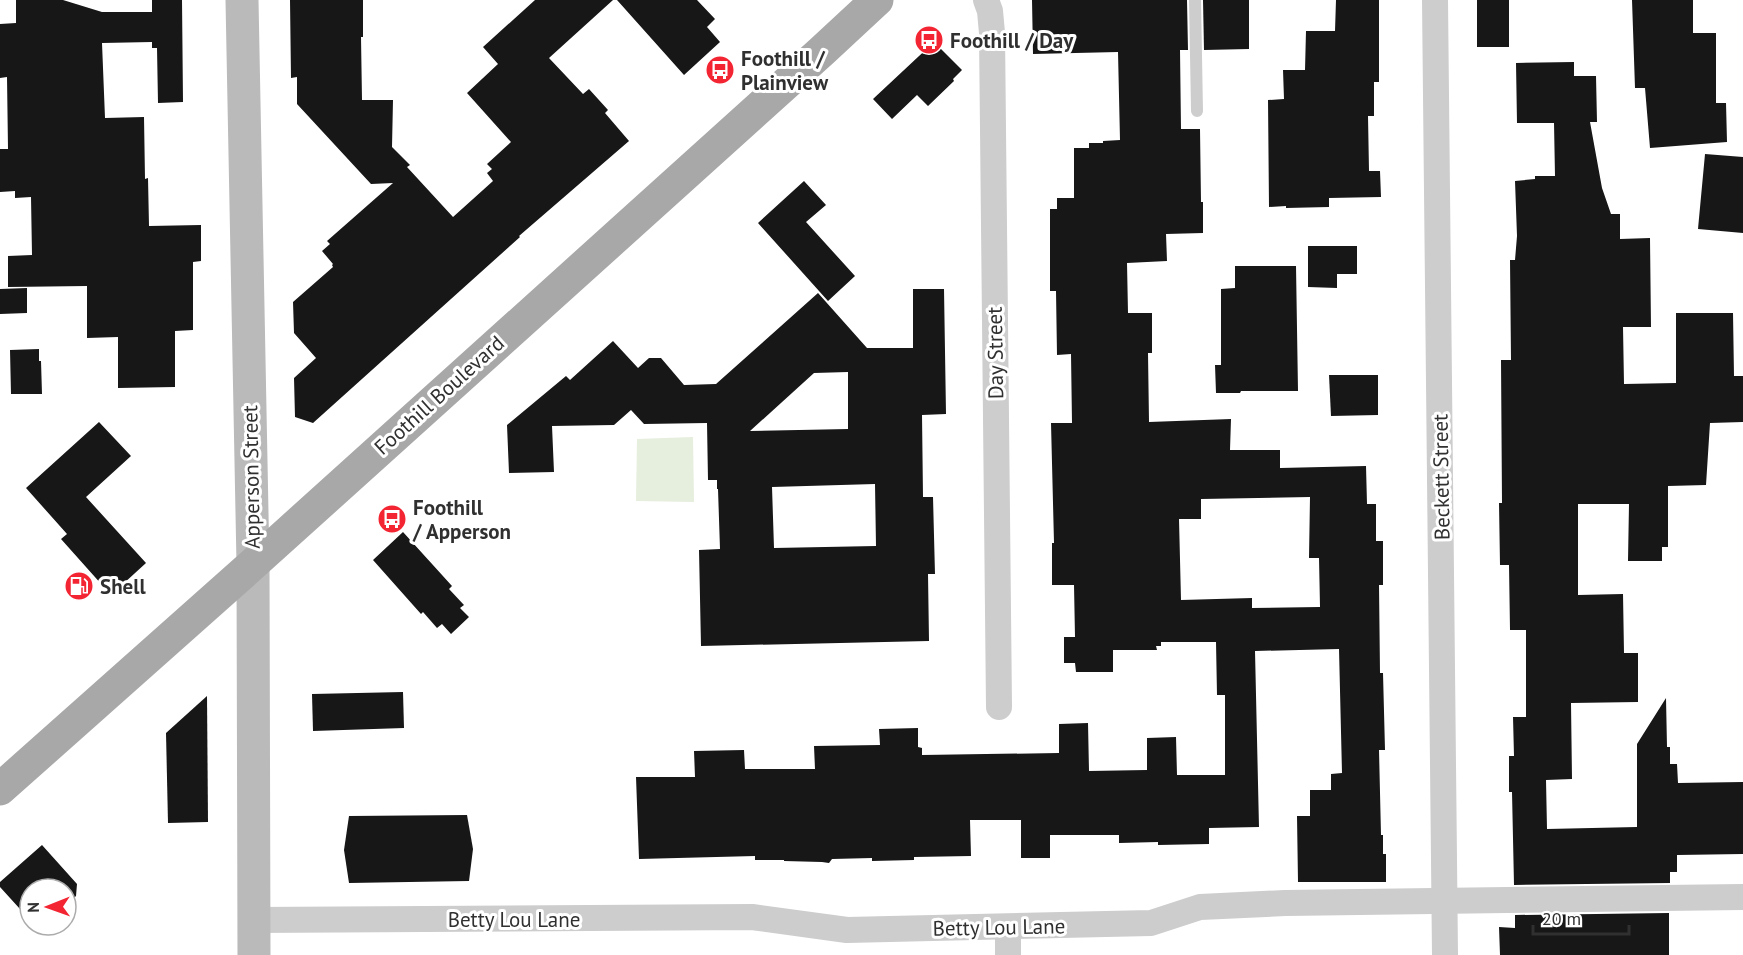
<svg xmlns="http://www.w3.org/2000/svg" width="1743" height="955" font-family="'PT Sans',sans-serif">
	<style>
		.green { fill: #e6eedd }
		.building { fill: #171717; fill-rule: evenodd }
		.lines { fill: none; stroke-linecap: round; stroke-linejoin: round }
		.lane { stroke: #cdcdcd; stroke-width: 12 }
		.street { stroke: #cdcdcd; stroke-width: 26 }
		.secondary { stroke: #bababa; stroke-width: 33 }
		.primary { stroke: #a8a8a8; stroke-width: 33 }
		.labels { text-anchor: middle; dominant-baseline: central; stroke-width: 6; stroke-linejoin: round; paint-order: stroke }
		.poi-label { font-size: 21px; font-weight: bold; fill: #303030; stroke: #fff; text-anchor: start }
		.street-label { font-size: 21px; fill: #303030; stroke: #fff }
	</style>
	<rect width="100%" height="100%" fill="#fff"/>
	<!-- green -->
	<polygon class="green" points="693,437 694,502 636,501 637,439"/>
	<!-- building -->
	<g class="building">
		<polygon points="16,0 63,0 102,12 152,12 152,0 182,0 183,102 158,103 157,48 152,48 152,42 102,43 105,118 144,117 145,179 148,178 149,226 201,225 201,261 193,262 193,330 175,331 175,387 118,388 118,337 87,338 87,286 8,287 8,256 32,255 31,197 15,198 15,191 0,192 0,149 8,149 7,77 0,78 0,24 16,23"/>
		<polygon points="290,0 363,0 363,37 361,37 362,100 393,100 392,147 410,165 407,167 453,217 493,181 487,173 492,169 487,164 511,142 467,93 498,64 483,47 535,0 613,0 549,58 583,94 589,89 608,110 605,113 629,141 519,236 520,237 313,423 295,417 294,378 316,358 294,333 293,302 333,267 332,265 333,264 322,251 330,244 327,241 393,183 371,184 297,104 297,77 291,78"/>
		<polygon points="617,0 697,0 715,19 707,27 720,42 684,75"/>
		<path d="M1032,0H1187L1188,50H1180L1181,129H1200L1201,202H1203V233L1166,234L1167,261L1127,263L1128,313H1152V353H1148L1149,422L1231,419L1230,450H1280V468L1366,466L1367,504H1376V541H1383V585H1379L1380,673H1383L1385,750H1379L1381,835H1383V854H1386V882H1298L1297,816H1310V790H1331V774L1342,773L1339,649L1255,651L1259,827L1209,828V844L1158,845V842L1119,843V835H1050V858H1021V820H970L971,856L914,857V860L872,861V858L832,859L829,863L822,862L784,861V860H755V856L639,859L636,777H695L694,751L744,750L745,769H815L814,746L880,745L879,729L918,728V747L922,748V755L1059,753V724L1088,723L1089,771L1147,770V738L1176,737L1177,775H1225V695H1217L1216,642H1161V646H1156L1157,650H1113V672H1076L1075,663H1064V637H1075L1074,585H1052V543H1054L1051,423H1072L1071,354L1057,355L1056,291H1050V209H1057V198H1074V148H1089V143H1103V141L1120,140L1118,52L1033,54ZM1310,497L1309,558H1319L1320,607L1252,608V598L1181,600L1179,519H1201V499Z"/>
		<polygon points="1203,0 1249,0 1249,49 1204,50"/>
		<polygon points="1336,0 1379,0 1379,82 1374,82 1374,116 1368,116 1369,171 1380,171 1381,197 1329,198 1329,207 1286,208 1286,206 1269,207 1268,100 1284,99 1283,70 1305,70 1306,31 1335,31"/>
		<rect x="1477" y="0" width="32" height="47"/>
		<polygon points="1632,0 1693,0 1693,33 1716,33 1716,103 1726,103 1727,142 1650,148 1645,88 1635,88"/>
		<polygon points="934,42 962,70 953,79 954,81 928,106 917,95 892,119 873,99"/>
		<polygon points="1574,62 1574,76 1596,76 1597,122 1590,122 1602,188 1611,214 1620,214 1620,239 1650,238 1651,327 1623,327 1624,384 1676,383 1676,313 1733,313 1734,376 1743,376 1743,422 1710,423 1706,485 1668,486 1668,547 1662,547 1662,561 1628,561 1629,504 1578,504 1578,595 1623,594 1624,653 1638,653 1638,702 1571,703 1572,779 1546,780 1547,829 1637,827 1637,744 1666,698 1667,747 1670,747 1670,764 1677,764 1678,783 1743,782 1743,854 1677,855 1677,872 1670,872 1670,883 1514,885 1512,792 1509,792 1509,756 1514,756 1513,717 1526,717 1526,630 1510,630 1509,565 1500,565 1499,503 1502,503 1501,360 1511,360 1510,260 1515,260 1517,236 1515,181 1535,179 1535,176 1555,176 1554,123 1517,123 1516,63"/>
		<polygon points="1705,154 1743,157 1743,233 1698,229"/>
		<polygon points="804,181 826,205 806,222 855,276 828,301 758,223"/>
		<polygon points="1308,246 1357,246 1357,274 1337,274 1337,288 1308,287"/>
		<polygon points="1235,266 1296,266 1298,391 1241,391 1240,393 1216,393 1215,365 1221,365 1221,289 1235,288"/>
		<polygon points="27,288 27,313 0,314 0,289"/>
		<path d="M913,289H944L946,414L922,415L923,497H933L935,574H928L929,641L701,646L699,550L720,549L718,489H717V480H708L707,423L644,424L631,410L614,425L552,426L554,472L509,473L507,425L566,376L570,380L613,341L638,368L649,358H661L684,385L716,384L818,293L867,348H913ZM848,372V429L750,431L814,373ZM875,484L876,546L774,548L772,487Z"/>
		<polygon points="39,349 39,361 41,361 42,394 11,394 10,350"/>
		<polygon points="1329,375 1378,375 1378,415 1331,416"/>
		<polygon points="99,422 131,456 86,497 146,563 111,595 61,539 67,534 26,488"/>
		<polygon points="403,532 452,586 449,589 464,605 460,608 469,617 451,634 442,624 437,628 423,612 421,614 373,560"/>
		<polygon points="403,692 404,728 313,731 312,694"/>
		<polygon points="207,696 208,822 168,823 166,733"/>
		<polygon points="467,815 473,849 469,881 349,883 344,850 349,816"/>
		<polygon points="42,845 77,884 76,896 66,905 66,889 30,889 30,920 0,887 0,882"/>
		<polygon points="1669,913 1669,955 1500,955 1499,927 1515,928 1515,915"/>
	</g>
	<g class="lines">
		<!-- lane -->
		<polyline class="lane" points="1195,0 1197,111"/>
		<!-- street -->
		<g class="street">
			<polyline points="986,0 990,11 992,33 999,707"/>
			<polyline points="1435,0 1445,955"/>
			<polyline points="254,920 752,917 847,930 1151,923 1200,907 1285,903 1743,897"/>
			<polyline points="1008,927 1008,955"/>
		</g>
		<!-- secondary -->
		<polyline class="secondary" points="242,0 253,564 254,955"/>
		<!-- primary -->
		<polyline class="primary" points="0,789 253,564 822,51 877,0"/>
	</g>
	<!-- icons -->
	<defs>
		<g id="bus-disc" transform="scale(1.5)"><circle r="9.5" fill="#f42533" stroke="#fff"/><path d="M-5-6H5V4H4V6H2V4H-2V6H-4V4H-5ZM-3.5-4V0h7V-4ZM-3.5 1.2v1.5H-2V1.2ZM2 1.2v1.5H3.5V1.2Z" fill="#fff"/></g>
		<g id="fuel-disc" transform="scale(1.5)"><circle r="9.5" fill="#f42533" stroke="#fff"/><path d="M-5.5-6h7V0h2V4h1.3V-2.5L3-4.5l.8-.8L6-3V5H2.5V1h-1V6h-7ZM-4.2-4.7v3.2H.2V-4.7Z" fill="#fff"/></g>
	</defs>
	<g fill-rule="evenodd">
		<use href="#bus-disc" x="929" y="40"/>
		<use href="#bus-disc" x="720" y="70"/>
		<use href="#bus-disc" x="392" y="519"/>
		<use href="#fuel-disc" x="79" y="586"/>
	</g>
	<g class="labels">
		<!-- poi labels -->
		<g class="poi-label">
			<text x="950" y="40">Foothill / Day</text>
			<text x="741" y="58">Foothill /<tspan x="741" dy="24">Plainview</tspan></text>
			<text x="413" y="507">Foothill<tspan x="413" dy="24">/ Apperson</tspan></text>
			<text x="100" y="586">Shell</text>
		</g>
		<!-- street labels -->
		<g class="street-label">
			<text transform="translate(995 353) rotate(-91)">Day Street</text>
			<text transform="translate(439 395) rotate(-42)">Foothill Boulevard</text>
			<text transform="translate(251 477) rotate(-91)">Apperson Street</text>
			<text transform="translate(1441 477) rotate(-91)">Beckett Street</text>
			<text x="514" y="919">Betty Lou Lane</text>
			<text transform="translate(999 927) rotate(-1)">Betty Lou Lane</text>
		</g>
	</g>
	<!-- north arrow -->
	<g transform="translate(48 907) rotate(269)"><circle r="28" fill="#ffffff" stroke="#acacac" stroke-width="1.5"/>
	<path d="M0-4.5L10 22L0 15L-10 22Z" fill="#f42533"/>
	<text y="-9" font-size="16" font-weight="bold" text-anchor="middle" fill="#303030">N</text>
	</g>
	<!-- scale -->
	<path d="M1533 925v9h96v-9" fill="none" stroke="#303030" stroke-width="3"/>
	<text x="1542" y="925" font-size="18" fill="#303030" stroke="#ffffff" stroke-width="4.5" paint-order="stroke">20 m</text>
</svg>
